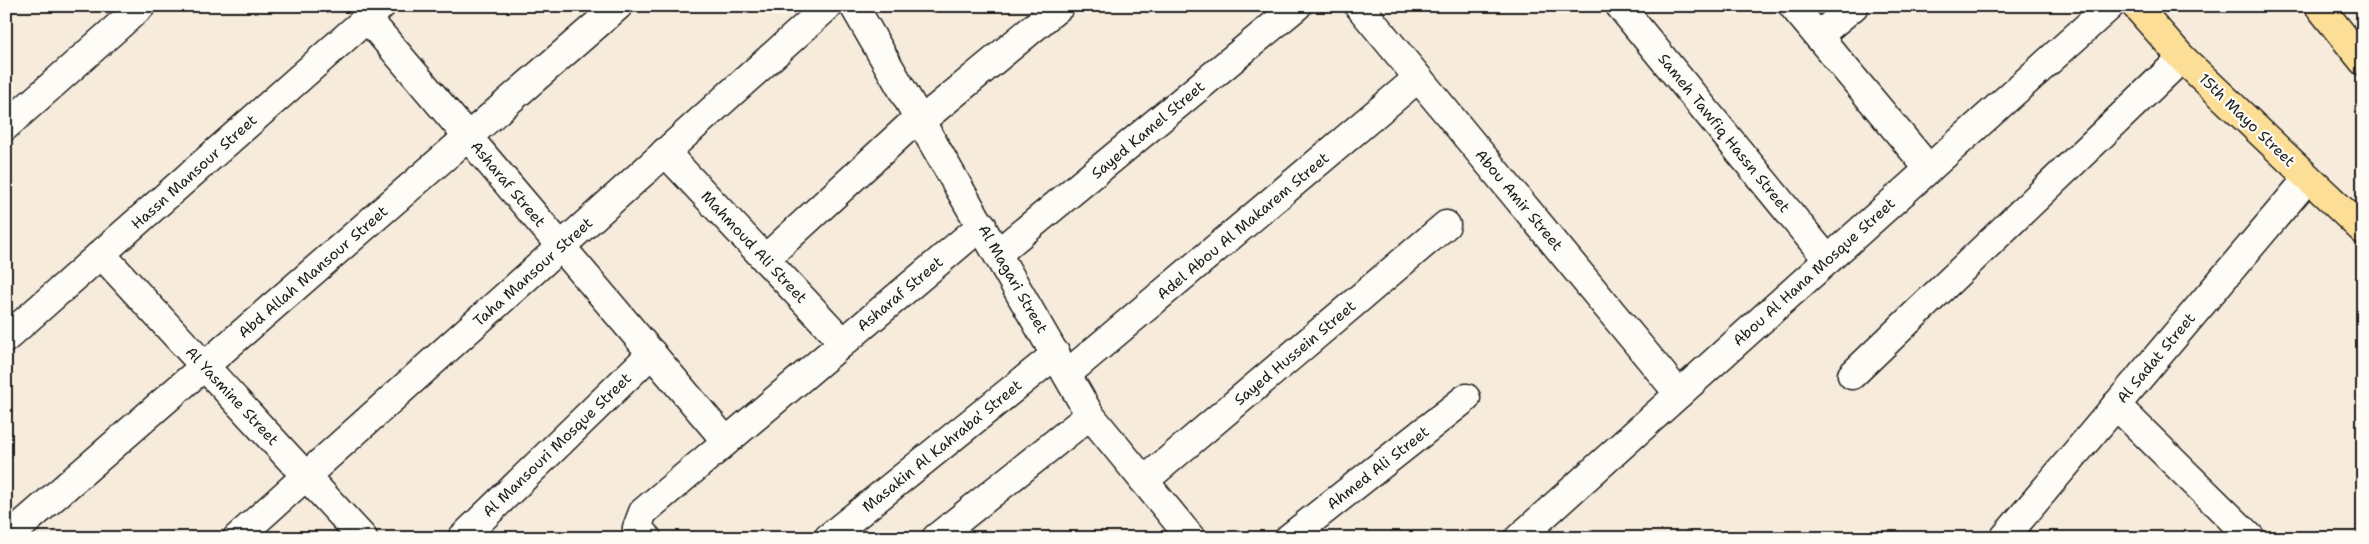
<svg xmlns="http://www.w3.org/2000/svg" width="2369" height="544" font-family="'Shantell Sans',sans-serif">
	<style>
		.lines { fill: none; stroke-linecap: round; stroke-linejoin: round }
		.minor-casing { stroke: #1c1c1c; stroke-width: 31 }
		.major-casing { stroke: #1c1c1c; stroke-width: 31 }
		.minor { stroke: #fdfcf7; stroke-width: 28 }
		.major { stroke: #fdde96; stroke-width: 28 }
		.labels { text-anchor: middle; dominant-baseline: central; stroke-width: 4.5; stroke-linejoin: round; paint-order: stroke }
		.street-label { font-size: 15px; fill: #1c1c1c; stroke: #fdfcf7 }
	</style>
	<rect width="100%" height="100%" fill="#f7ecdc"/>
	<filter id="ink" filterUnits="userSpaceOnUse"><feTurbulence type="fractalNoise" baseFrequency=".02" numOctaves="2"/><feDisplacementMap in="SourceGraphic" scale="10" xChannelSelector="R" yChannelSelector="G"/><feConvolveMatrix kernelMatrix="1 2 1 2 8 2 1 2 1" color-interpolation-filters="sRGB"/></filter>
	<g filter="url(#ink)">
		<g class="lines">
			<!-- minor casing -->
			<g class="minor-casing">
				<g id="minor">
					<polyline points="854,6 1090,415 1191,538"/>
					<polyline points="1359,6 1679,394"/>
					<polyline points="1620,6 1828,260"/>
					<polyline points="1793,6 1929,169"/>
					<polyline points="367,18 726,441"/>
					<polyline points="1818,36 1854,6"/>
					<polyline points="921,121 1060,6"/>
					<polyline points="6,126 141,6"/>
					<polyline points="665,152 843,342"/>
					<polyline points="998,253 1297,6"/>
					<polyline points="101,254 363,538"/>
					<polyline points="765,259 919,117"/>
					<polyline points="6,338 381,6"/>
					<polyline points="1067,374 1418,78"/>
					<polyline points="1852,375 2182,58"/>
					<polyline points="2116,405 2251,538"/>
					<polyline points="1144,481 1446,225"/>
					<polyline points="7,538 618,6"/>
					<polyline points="237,538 828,6"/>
					<polyline points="462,538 652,353"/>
					<polyline points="647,538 637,528 643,512 982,225"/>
					<polyline points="828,538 1056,354"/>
					<polyline points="936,538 1090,415"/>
					<polyline points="1289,538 1466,398"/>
					<polyline points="1519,538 2110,6"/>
					<polyline points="2004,538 2308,178"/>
				</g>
			</g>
			<!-- major casing -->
			<g class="major-casing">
				<g id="major">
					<polyline points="2136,6 2182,58 2363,230"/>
					<polyline points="2319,6 2363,61"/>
				</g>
			</g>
			<!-- minor -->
			<use href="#minor" class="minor"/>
			<!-- major -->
			<use href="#major" class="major"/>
		</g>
	</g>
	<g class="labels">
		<!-- street labels -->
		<g class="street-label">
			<text transform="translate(2247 120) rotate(44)">15th Mayo Street</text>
			<text transform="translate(1148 130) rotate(-40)">Sayed Kamel Street</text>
			<text transform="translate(1724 133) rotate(51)">Sameh Tawfiq Hassn Street</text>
			<text transform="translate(194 172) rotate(-42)">Hassn Mansour Street</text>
			<text transform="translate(508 184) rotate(50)">Asharaf Street</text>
			<text transform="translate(1519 200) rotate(50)">Abou Amir Street</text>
			<text transform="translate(1243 226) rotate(-40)">Adel Abou Al Makarem Street</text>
			<text transform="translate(754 247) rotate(47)">Mahmoud Ali Street</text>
			<text transform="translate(313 272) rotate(-41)">Abd Allah Mansour Street</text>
			<text transform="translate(533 272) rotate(-42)">Taha Mansour Street</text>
			<text transform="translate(1814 272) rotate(-42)">Abou Al Hana Mosque Street</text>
			<text transform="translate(1013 279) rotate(60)">Al Magari Street</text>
			<text transform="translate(900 294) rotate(-40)">Asharaf Street</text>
			<text transform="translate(1295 353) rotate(-40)">Sayed Hussein Street</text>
			<text transform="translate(2156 358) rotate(-50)">Al Sadat Street</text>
			<text transform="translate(232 396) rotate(47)">Al Yasmine Street</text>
			<text transform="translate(557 445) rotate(-44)">Al Mansouri Mosque Street</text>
			<text transform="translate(942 446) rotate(-39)">Masakin Al Kahraba' Street</text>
			<text transform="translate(1378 468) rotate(-38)">Ahmed Ali Street</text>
		</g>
	</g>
	<!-- margin -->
	<rect width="2369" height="544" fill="none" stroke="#fdfcf7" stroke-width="25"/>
	<rect x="12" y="12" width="2344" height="519" fill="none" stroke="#1c1c1c" stroke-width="2" filter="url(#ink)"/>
</svg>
